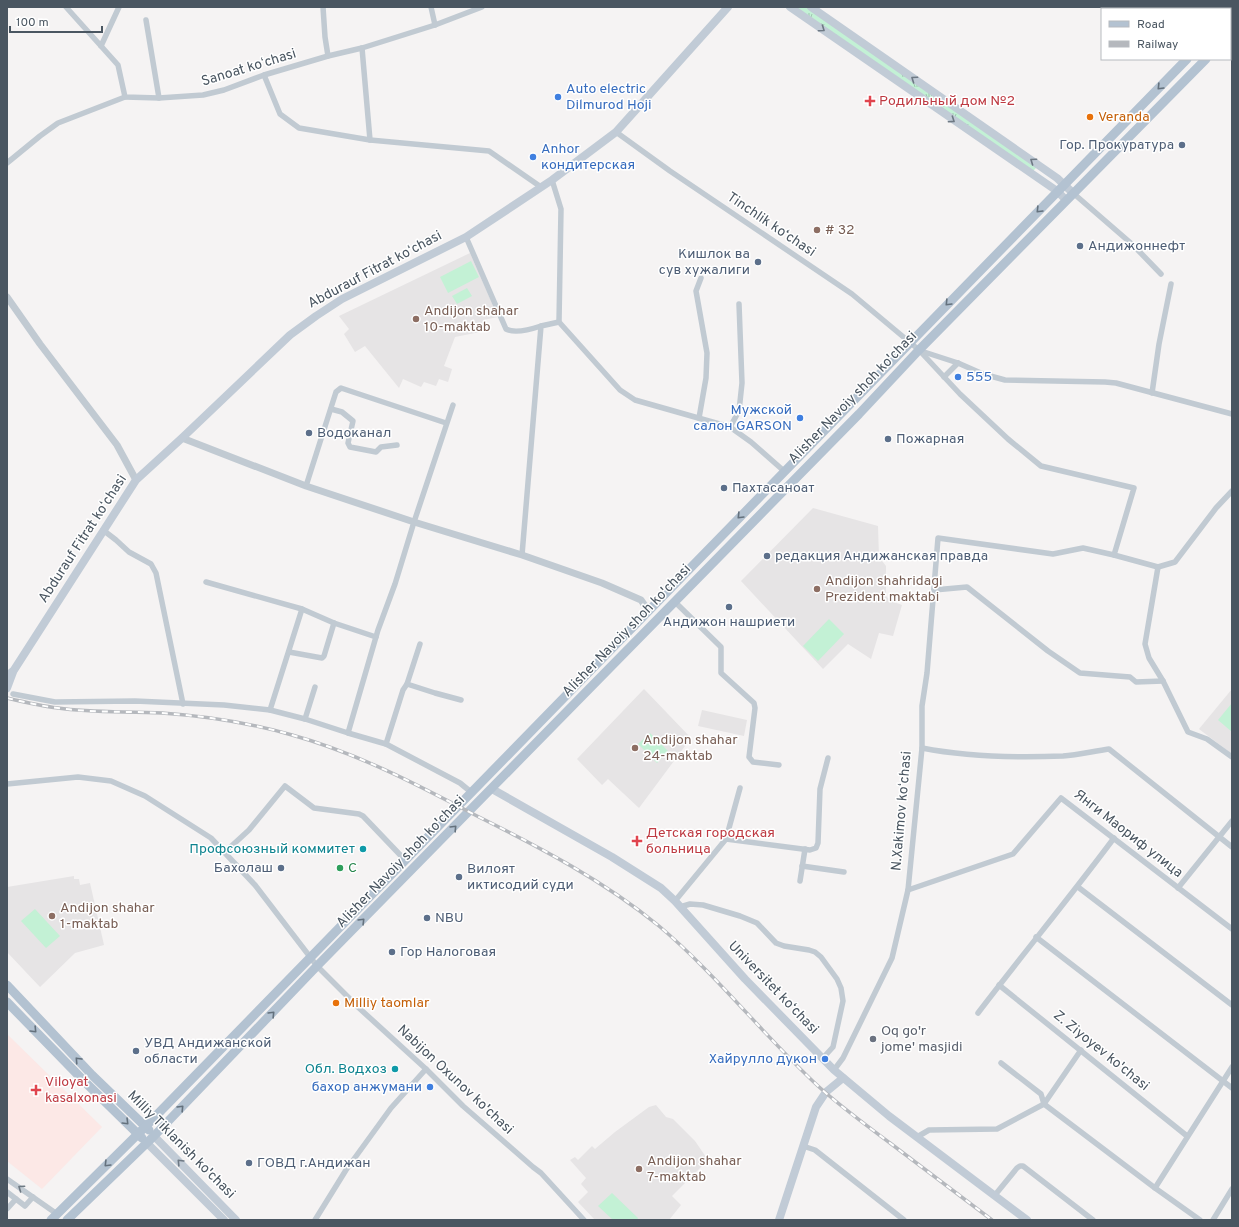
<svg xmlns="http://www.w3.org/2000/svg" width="1239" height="1227" font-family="Overpass,sans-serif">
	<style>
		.education { fill: #e6e4e5 }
		.medical { fill: #fce8e6 }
		.grass { fill: url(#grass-tufts) }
		.pitch { fill: #c3f1d5 }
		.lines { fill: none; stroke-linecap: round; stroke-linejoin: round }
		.minor { stroke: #c1cad2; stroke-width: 5.5 }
		.tertiary { stroke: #c1cad2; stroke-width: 7 }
		.secondary { stroke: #c1cbd6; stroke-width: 8 }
		.primary { stroke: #b3c2d1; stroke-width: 9 }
		.rail-casing { stroke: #b5b8bd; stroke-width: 3.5 }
		.rail { stroke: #fff; stroke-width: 2; stroke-dasharray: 6; stroke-linecap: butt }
		.oneway { stroke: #6e7984 }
		.oneway2 { stroke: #64717d }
		.oneway3 { stroke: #6e7983 }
		.shop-dot { fill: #3f7fe0; stroke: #fff; stroke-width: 1.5 }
		.health-dot { fill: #e0444e; stroke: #fff; stroke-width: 1.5 }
		.food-dot { fill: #e8710a; stroke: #fff; stroke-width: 1.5 }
		.service-dot { fill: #5c6f8a; stroke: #fff; stroke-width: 1.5 }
		.education-dot { fill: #8d6e63; stroke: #fff; stroke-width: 1.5 }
		.culture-dot { fill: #0f9aa8; stroke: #fff; stroke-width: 1.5 }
		.leisure-dot { fill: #2e9e5b; stroke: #fff; stroke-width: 1.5 }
		.worship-dot { fill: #6b7280; stroke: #fff; stroke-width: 1.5 }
		.labels { text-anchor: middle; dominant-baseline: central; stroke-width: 3; stroke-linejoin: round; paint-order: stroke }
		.street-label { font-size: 14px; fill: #4a5661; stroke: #fff }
		.shop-label { font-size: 14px; fill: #366cbe; stroke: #fff; text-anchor: start }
		.health-label { font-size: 14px; fill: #be3a42; stroke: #fff; text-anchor: start }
		.food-label { font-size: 14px; fill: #c56008; stroke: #fff; text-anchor: start }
		.service-label { font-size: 14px; fill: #4e5e75; stroke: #fff; text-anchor: start }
		.education-label { font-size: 14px; fill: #785e54; stroke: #fff; text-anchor: start }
		.culture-label { font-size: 14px; fill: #0d838f; stroke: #fff; text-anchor: end }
		.leisure-label { font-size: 14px; fill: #27864d; stroke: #fff; text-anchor: start }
		.worship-label { font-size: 14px; fill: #5b616d; stroke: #fff; text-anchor: start }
	</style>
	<defs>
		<pattern id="grass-tufts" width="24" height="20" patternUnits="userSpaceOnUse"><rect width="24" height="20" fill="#c3f1d5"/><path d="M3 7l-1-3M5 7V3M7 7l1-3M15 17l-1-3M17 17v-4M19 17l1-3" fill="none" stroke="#a0c6b0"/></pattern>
	</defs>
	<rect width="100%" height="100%" fill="#f5f3f3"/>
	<!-- education -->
	<g class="education">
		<polygon points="470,253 498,317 483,320 485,331 455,337 444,366 452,369 448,382 439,379 436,386 424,382 421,387 403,379 399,388 365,346 355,352 344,334 349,329 339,316"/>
		<polygon points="813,508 878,526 879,557 886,566 886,596 891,601 902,605 893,636 879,633 871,659 848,644 823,669 741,581"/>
		<polygon points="644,689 691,738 639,808 608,779 602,785 577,759"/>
		<polygon points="1232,689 1232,754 1199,729"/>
		<polygon points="702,710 747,720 744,736 698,726"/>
		<polygon points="74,876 74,879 79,879 80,885 90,883 104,945 75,953 40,987 7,952 7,887"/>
		<polygon points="656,1105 666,1117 673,1119 695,1141 708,1160 672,1196 681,1205 669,1220 595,1220 578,1202 588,1192 581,1184 586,1178 570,1160 575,1157 578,1160 592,1146 595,1149 615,1132 649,1107"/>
	</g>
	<!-- medical -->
	<polygon class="medical" points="7,1034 102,1127 42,1189 7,1161"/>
	<!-- grass -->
	<polygon class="grass" points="796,7 807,7 1037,167 1033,171"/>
	<!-- pitch -->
	<g class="pitch">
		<polygon points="471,261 479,277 448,293 440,277"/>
		<polygon points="467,288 472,296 457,304 452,296"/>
		<polygon points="829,619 844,634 818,661 803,646"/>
		<polygon points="1232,703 1232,732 1218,720"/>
		<polygon points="650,733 668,751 657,763 638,744"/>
		<polygon points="35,909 60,936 46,948 21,921"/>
		<polygon points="612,1193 638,1218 637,1220 613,1220 598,1206"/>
	</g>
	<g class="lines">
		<!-- minor -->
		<g class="minor">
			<polyline points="66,7 118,65 125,97 159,98 203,95 224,90 264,75 328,56 362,48 435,25 482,7"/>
			<polyline points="323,7 325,37 328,56"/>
			<polyline points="431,7 435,25"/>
			<polyline points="146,20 159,98"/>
			<polyline points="101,46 119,7"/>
			<polyline points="362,48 370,140"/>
			<polyline points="264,75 280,114 299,128 370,140 489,151 541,187"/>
			<polyline points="616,132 670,171 852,294 919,350 960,394 1008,439 1041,466 1134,488 1114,555 1158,567 1175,562 1216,508 1232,491"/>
			<polyline points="7,163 40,136 58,123 125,97"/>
			<polyline points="552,180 561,209 559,322 620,390 635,400 730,427 751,442 784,471"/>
			<polyline points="1073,193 1133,245 1161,274"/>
			<path d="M466,237L506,329C515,334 532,329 541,326"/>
			<polyline points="921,351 958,363 983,374 1005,380 1105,382 1116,383 1232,414"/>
			<polyline points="944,377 958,363"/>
			<polyline points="1152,393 1159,344 1171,284"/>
			<polyline points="331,409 342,412 353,421 348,443 350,447 376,452 381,447 397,445"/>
			<polyline points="699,418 706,378 707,353 696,291 701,278"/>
			<polyline points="730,427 739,411 742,383 739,304"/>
			<polyline points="306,486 336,392 341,388 446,423"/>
			<polyline points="103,530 116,540 129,552 151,564 156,573 183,704"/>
			<polyline points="522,555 541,326 559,322"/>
			<polyline points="1158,567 1145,644 1149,658 1163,681 1188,732 1207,739 1232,757"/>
			<polyline points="206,582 302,609 334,623 376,637"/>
			<polyline points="934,590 967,587 1048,651 1080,673 1130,677 1136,682 1163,681"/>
			<polyline points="675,602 721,647 721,673 754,703 755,708 749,757 753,762 779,765"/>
			<polyline points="289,652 322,658 324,656 334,623"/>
			<polyline points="407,684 435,693 461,700"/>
			<polyline points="13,694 55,702 135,701 224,705 270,710 305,719 348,733 378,630 395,584 414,522 453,405"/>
			<polyline points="270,710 302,609"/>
			<polyline points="305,719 315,687"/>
			<polyline points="348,733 386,744 460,783 471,792"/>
			<polyline points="386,744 403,690 407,684 420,644"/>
			<path d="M922,748C968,757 1016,758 1063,756C1078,755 1094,751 1109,749L1232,847"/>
			<polyline points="7,784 78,777 111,781 145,796 211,838 255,885 317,966 359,1008 426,1069 463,1106 533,1167 541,1173 584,1220"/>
			<polyline points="726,839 810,850 816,848 818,843 820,789 828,758"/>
			<polyline points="225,852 249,830 285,786 314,808 359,814 363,816 405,860"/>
			<polyline points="802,866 844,872"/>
			<polyline points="800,881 805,849"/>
			<polyline points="1078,887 1232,1005"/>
			<polyline points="1178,888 1232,821"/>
			<polyline points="908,890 1013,854 1061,798 1232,929"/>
			<polyline points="675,901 726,839 740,788"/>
			<polyline points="680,907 690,904 703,905 740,916 757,923 776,943 784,946 809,950 815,952 821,957 837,979 841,988 843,1001 833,1047 822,1059"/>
			<polyline points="1036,937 1232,1088"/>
			<polyline points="999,985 1187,1136"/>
			<path d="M978,1013C1023,954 1070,897 1114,838"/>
			<polyline points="1001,1063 1041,1094 1044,1104 1155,1188 1200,1220"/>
			<polyline points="834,1070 843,1058 892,958 908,890 922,748 922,706 927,673 938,538 1053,554 1083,548 1114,555"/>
			<polyline points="917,1137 929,1130 997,1129 1044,1104 1081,1050"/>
			<polyline points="803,1146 815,1150 904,1220"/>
			<polyline points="7,1179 57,1214"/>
			<polyline points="1155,1188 1232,1067"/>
			<polyline points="7,1192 25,1206 33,1197"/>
			<polyline points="995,1195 1017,1168 1020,1166 1023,1166 1093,1220"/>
			<polyline points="7,1209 16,1199"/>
			<polyline points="315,1220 346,1170 391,1108 426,1069"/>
			<polyline points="1213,1220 1232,1189"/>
		</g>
		<!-- tertiary -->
		<g class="tertiary">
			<polyline points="7,297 40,344 117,445 136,480"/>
			<polyline points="182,438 306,486 414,522 522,555 602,583 641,600 648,610"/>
		</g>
		<!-- secondary -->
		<g class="secondary">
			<polyline points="790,7 1057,191 1066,200"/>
			<polyline points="811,7 1057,178 1073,193"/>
			<polyline points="7,676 14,670 136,480 182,438 290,335 316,316 342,299 466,237 552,180 616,132 728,7"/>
			<polyline points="7,688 13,672"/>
			<polyline points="492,789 612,857 661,888 675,901 745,979 834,1070 889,1116 1027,1220"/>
			<polyline points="154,1136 236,1220"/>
			<polyline points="147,1143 224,1220"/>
			<polyline points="779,1220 816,1107 826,1092 843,1078"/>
		</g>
		<!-- primary -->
		<g class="primary">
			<polyline points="1230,15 1232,13"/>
			<polyline points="1230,35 1232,33"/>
			<polyline points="7,985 92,1075 149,1130"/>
			<polyline points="7,1002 84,1081 142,1138"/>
			<polyline points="51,1220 145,1127 1187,59"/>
			<polyline points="67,1220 154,1136 317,966 859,414 919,350 1206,59"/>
		</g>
		<!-- rail casing -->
		<g class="rail-casing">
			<path id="rail" d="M7,698C24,702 41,706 58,708C92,713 127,711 162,713C206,716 250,723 292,735C357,753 418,785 477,816C541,848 604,881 659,926C717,975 763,1035 818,1086C841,1107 866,1125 890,1143C924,1169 958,1194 992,1220"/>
		</g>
		<!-- rail -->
		<use href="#rail" class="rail"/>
	</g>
	<!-- one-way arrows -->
	<defs><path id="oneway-chevron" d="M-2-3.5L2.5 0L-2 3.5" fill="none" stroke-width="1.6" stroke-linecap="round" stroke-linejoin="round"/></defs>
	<g class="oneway">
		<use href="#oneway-chevron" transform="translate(822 29) rotate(35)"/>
		<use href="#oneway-chevron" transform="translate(914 79) rotate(-145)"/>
		<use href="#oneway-chevron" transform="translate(952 120) rotate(34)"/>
		<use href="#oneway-chevron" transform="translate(1033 161) rotate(-145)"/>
		<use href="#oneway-chevron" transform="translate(180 1162) rotate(-134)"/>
	</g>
	<g class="oneway2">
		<use href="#oneway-chevron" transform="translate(1160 87) rotate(134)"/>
		<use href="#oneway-chevron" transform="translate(1039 210) rotate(134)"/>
		<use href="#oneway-chevron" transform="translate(948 303) rotate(134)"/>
		<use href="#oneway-chevron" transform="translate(740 516) rotate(134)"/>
		<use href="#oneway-chevron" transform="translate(454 828) rotate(-46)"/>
		<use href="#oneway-chevron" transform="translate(362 921) rotate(-45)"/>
		<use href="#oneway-chevron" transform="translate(272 1014) rotate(-46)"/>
		<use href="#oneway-chevron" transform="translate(34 1030) rotate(46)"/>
		<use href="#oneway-chevron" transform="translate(78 1060) rotate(-133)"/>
		<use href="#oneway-chevron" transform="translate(181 1108) rotate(-46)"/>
		<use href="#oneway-chevron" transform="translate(126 1122) rotate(45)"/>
		<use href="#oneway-chevron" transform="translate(107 1164) rotate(135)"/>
	</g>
	<use class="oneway3" href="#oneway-chevron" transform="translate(21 1188) rotate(-145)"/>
	<!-- markers -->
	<g class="shop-dot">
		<circle cx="558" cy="97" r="4"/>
		<circle cx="533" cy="157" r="4"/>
		<circle cx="958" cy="377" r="4"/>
		<circle cx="800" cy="418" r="4"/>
		<circle cx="825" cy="1059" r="4"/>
		<circle cx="430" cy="1087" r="4"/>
	</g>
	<g class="health-dot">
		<path d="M868 95h4v4h4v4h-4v4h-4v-4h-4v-4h4z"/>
		<path d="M635 835h4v4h4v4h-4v4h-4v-4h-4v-4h4z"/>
		<path d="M34 1084h4v4h4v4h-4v4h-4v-4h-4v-4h4z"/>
	</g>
	<g class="food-dot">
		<circle cx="1090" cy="117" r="4"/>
		<circle cx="336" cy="1003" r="4"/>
	</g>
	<g class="service-dot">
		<circle cx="1182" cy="145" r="4"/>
		<circle cx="1080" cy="246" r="4"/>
		<circle cx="758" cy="262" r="4"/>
		<circle cx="309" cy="433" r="4"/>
		<circle cx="888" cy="439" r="4"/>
		<circle cx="724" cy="488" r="4"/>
		<circle cx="767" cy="556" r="4"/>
		<circle cx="729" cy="607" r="4"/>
		<circle cx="281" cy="868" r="4"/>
		<circle cx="459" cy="877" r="4"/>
		<circle cx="427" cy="918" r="4"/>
		<circle cx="392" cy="952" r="4"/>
		<circle cx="136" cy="1051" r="4"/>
		<circle cx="249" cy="1163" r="4"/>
	</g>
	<g class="education-dot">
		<circle cx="817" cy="230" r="4"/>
		<circle cx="416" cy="319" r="4"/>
		<circle cx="817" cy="589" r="4"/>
		<circle cx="635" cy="748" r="4"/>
		<circle cx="52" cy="916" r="4"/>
		<circle cx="639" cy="1169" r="4"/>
	</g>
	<g class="culture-dot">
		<circle cx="363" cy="849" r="4"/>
		<circle cx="395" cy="1069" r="4"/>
	</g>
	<circle class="leisure-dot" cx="340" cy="868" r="4"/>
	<circle class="worship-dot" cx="873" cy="1039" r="4"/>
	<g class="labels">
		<!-- street labels -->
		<g class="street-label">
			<text transform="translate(249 68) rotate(-17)">Sanoat koʻchasi</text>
			<text transform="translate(771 225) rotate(34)">Tinchlik kо‘chasi</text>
			<text transform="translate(375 270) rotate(-28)">Abdurauf Fitrat koʻchasi</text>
			<text transform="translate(853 398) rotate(-46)">Alisher Navoiy shoh ko'chasi</text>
			<text transform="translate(83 539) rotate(-57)">Abdurauf Fitrat koʻchasi</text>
			<text transform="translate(627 631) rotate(-46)">Alisher Navoiy shoh ko'chasi</text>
			<text transform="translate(902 811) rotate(-85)">N.Xakimov koʻchasi</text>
			<text transform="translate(1128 834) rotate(38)">Янги Маориф улица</text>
			<text transform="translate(401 862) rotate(-46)">Alisher Navoiy shoh ko'chasi</text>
			<text transform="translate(773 988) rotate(46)">Universitet kо‘chasi</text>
			<text transform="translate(1101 1051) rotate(39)">Z. Ziyoyev ko'chasi</text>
			<text transform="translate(455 1080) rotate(43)">Nabijon Oxunov ko'chasi</text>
			<text transform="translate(181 1145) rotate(45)">Milliy Tiklanish ko'chasi</text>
		</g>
		<!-- shop labels -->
		<g class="shop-label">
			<text x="566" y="89">Auto electric<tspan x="566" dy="16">Dilmurod Hoji</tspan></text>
			<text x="541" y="149">Anhor<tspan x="541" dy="16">кондитерская</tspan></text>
			<text x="966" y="377">555</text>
			<text x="792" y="410" text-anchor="end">Мужской<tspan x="792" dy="16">салон GARSON</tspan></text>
			<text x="817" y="1059" text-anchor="end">Хайрулло дукон</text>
			<text x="422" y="1087" text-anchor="end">бахор анжумани</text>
		</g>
		<!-- health labels -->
		<g class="health-label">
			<text x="879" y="101">Родильный дом №2</text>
			<text x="646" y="833">Детская городская<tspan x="646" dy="16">больница</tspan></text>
			<text x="45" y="1082">Viloyat<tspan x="45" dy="16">kasalxonasi</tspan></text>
		</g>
		<!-- food labels -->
		<g class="food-label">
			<text x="1098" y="117">Veranda</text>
			<text x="344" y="1003">Milliy taomlar</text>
		</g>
		<!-- service labels -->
		<g class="service-label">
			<text x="1174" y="145" text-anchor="end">Гор. Прокуратура</text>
			<text x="1088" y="246">Андижоннефт</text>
			<text x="750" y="254" text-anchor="end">Кишлок ва<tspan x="750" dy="16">сув хужалиги</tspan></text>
			<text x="317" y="433">Водоканал</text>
			<text x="896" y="439">Пожарная</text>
			<text x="732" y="488">Пахтасаноат</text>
			<text x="775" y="556">редакция Андижанская правда</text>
			<text x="729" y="622" text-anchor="middle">Андижон нашриети</text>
			<text x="273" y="868" text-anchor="end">Бахолаш</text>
			<text x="467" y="869">Вилоят<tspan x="467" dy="16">иктисодий суди</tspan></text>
			<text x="435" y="918">NBU</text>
			<text x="400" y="952">Гор Налоговая</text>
			<text x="144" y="1043">УВД Андижанской<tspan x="144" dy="16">области</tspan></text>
			<text x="257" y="1163">ГОВД г.Андижан</text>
		</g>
		<!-- education labels -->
		<g class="education-label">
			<text x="825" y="230"># 32</text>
			<text x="424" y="311">Andijon shahar<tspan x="424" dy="16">10-maktab</tspan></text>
			<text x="825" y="581">Andijon shahridagi<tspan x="825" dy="16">Prezident maktabi</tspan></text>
			<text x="643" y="740">Andijon shahar<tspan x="643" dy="16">24-maktab</tspan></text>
			<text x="60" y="908">Andijon shahar<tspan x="60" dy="16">1-maktab</tspan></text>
			<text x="647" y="1161">Andijon shahar<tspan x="647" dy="16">7-maktab</tspan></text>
		</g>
		<!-- culture labels -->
		<g class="culture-label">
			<text x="355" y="849">Профсоюзный коммитет</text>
			<text x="387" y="1069">Обл. Водхоз</text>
		</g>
		<!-- leisure labels -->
		<g class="leisure-label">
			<text x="348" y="868">С</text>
		</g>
		<!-- worship labels -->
		<g class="worship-label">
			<text x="881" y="1031">Oq go'r<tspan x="881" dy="16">jome' masjidi</tspan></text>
		</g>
	</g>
	<!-- border -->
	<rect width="1239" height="1227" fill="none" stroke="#4a5661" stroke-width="16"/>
	<!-- legend -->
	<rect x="1101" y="8" width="130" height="52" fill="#ffffff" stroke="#b7bbc0"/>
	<rect x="1109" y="21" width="20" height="6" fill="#b3c2d1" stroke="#b7bbc0"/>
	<text x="1137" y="28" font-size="12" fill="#4a5661">Road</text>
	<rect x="1109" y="41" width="20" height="6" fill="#b5b8bd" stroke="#b7bbc0"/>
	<text x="1137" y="48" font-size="12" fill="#4a5661">Railway</text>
	<!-- scale -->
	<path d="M10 26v6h92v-6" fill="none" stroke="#4a5661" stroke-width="2"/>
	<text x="16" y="26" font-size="12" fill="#4a5661" stroke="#ffffff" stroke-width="3" paint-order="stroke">100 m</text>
</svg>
